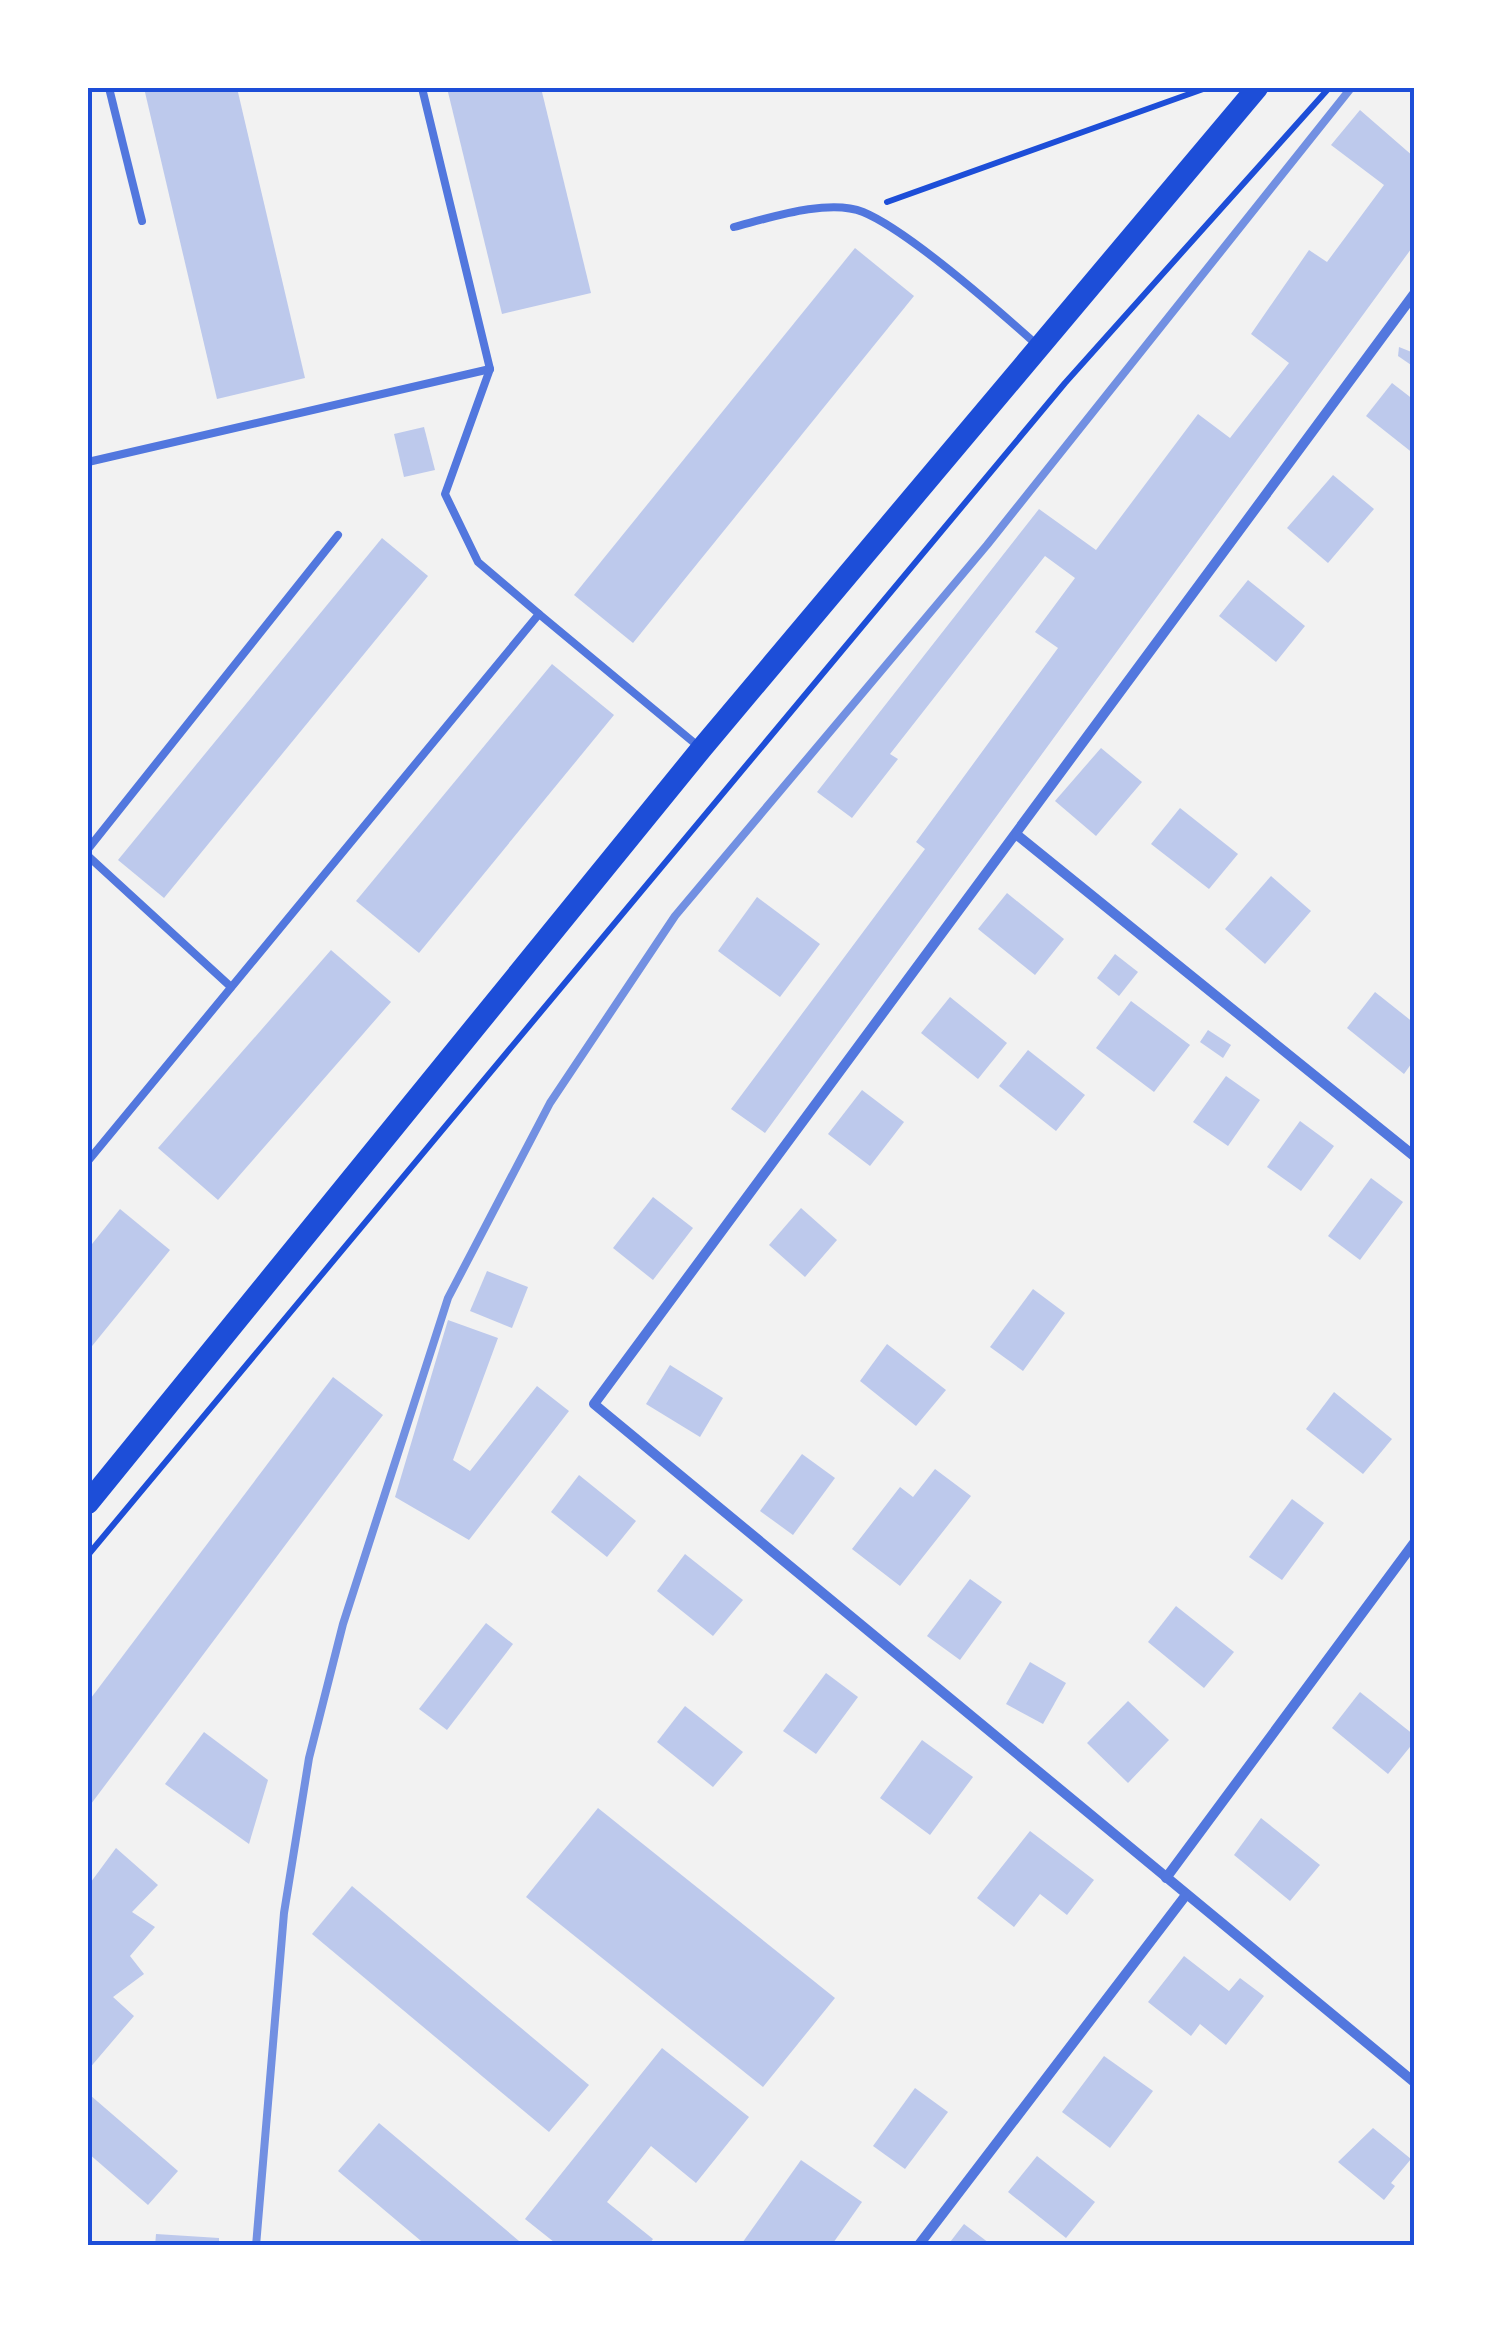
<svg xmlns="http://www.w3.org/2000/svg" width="1502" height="2333" font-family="Montserrat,sans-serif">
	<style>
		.building { fill: #bdc9ec }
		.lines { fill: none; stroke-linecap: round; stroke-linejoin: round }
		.path { stroke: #1d4ed8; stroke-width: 6 }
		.service { stroke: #5277de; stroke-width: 8 }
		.minor { stroke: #5277de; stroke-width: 10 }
		.primary { stroke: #1d4ed8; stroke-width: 22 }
		.rail { stroke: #7290e2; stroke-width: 8 }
		.neatline { fill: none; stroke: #1d4ed8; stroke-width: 4 }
	</style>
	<rect width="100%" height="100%" fill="#f2f2f2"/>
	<!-- building -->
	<g class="building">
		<polygon points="144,88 237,88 305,378 217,399"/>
		<polygon points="447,88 541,88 591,293 502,314"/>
		<polygon points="1360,110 1414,157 1414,245 765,1133 731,1109 925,849 916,842 1058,648 1035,632 1075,578 1045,556 890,754 898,759 852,818 817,792 1039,509 1096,550 1198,414 1230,438 1289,363 1251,334 1309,250 1327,262 1384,185 1331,145"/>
		<polygon points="855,248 914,296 633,643 574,595"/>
		<polygon points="1399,347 1414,353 1414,367 1398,356"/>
		<polygon points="1392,383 1414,400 1414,454 1366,416"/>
		<polygon points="424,427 435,470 404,477 394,434"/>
		<polygon points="1333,475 1374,509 1328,563 1287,528"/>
		<polygon points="382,538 428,576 164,898 118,860"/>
		<polygon points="1248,580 1305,626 1276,662 1219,616"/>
		<polygon points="552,664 614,715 419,953 356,901"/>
		<polygon points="1101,748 1142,782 1096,836 1055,801"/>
		<polygon points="1180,808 1238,854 1209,889 1151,844"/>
		<polygon points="1271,876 1311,911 1265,964 1225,929"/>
		<polygon points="1007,893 1064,939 1035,975 978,929"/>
		<polygon points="757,897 820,944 780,997 718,951"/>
		<polygon points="331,950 391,1002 218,1200 158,1148"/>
		<polygon points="1115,954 1138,972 1119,996 1097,978"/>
		<polygon points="1375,992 1414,1023 1414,1060 1404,1074 1347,1028"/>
		<polygon points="950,997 1007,1043 978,1079 921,1033"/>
		<polygon points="1131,1001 1190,1045 1154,1092 1096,1048"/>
		<polygon points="1208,1030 1231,1045 1223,1058 1200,1042"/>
		<polygon points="1028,1050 1085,1095 1056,1131 999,1086"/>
		<polygon points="1226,1076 1260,1100 1228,1146 1193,1122"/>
		<polygon points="862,1090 904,1122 870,1166 828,1134"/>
		<polygon points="1300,1121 1334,1146 1301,1191 1267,1167"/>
		<polygon points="1371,1178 1403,1202 1360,1260 1328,1236"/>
		<polygon points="653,1197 693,1228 653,1280 613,1248"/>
		<polygon points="801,1208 837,1240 805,1277 769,1245"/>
		<polygon points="120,1209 170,1250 88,1351 88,1249"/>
		<polygon points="487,1271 528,1287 512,1328 470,1311"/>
		<polygon points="1033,1289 1065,1313 1023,1371 990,1347"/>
		<polygon points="448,1320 498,1338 453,1460 470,1471 537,1386 569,1411 469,1540 395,1497"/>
		<polygon points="887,1344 946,1390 916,1426 860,1381"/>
		<polygon points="670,1365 723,1398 700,1437 646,1404"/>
		<polygon points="333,1377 383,1415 88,1808 88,1702"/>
		<polygon points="1334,1392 1392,1439 1363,1474 1306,1429"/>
		<polygon points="802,1454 835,1478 793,1535 760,1511"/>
		<polygon points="935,1469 971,1496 900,1586 852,1549 900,1487 913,1497"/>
		<polygon points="579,1475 636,1521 607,1557 551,1512"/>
		<polygon points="1292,1499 1324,1523 1282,1580 1249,1557"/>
		<polygon points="685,1554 743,1600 713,1636 657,1591"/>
		<polygon points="970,1579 1002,1602 960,1660 927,1636"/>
		<polygon points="1176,1606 1234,1652 1204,1688 1148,1642"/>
		<polygon points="486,1623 513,1644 447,1730 419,1709"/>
		<polygon points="1030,1662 1066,1683 1043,1724 1006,1704"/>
		<polygon points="826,1673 858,1697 816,1754 783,1731"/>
		<polygon points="1360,1692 1414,1735 1414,1742 1388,1774 1332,1728"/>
		<polygon points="1128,1701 1169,1740 1128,1783 1087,1743"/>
		<polygon points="685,1706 743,1752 713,1787 657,1742"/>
		<polygon points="204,1732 268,1780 249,1844 165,1784"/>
		<polygon points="922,1740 973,1777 930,1835 880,1798"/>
		<polygon points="598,1808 835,1998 763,2087 526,1897"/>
		<polygon points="1261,1818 1320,1865 1290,1901 1234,1855"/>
		<polygon points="1030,1831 1094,1880 1067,1915 1040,1894 1014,1927 977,1898"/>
		<polygon points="116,1848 158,1885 132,1912 155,1927 130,1956 144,1974 113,1997 134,2016 88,2070 88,1886"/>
		<polygon points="352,1886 589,2085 549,2132 312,1934"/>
		<polygon points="1184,1956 1229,1991 1240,1978 1264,1996 1226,2045 1200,2024 1191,2036 1148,2002"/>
		<polygon points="662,2048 749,2117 696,2183 651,2146 607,2202 653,2239 648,2246 559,2246 525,2219"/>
		<polygon points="1104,2056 1153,2091 1110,2148 1062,2112"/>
		<polygon points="915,2088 948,2112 905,2169 873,2146"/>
		<polygon points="90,2095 178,2171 148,2205 88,2153"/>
		<polygon points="379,2123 525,2246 427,2246 338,2171"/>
		<polygon points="1373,2128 1411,2159 1391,2183 1395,2186 1384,2200 1338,2162"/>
		<polygon points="1037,2156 1095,2202 1066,2238 1008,2192"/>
		<polygon points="801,2160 862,2202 831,2246 740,2246"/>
		<polygon points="964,2224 993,2246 947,2246"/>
		<polygon points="156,2234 219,2238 219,2246 155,2246"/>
	</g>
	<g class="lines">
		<!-- path -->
		<g class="path">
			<polyline points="887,202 1206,88"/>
			<polyline points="88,1555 1065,383 1329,88"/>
		</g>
		<!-- service -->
		<g class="service">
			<polyline points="109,88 142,221"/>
			<polyline points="422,88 490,369 445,494 478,562 539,614"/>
			<path d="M734,227C769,218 829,198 863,212C907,230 998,310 1036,344"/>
			<polyline points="88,462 490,369"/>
			<polyline points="88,849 338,535"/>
			<polyline points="88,856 231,987"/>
			<polyline points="88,1161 539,614 698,746"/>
		</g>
		<!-- minor -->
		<g class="minor">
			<polyline points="1414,294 594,1404 1414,2082"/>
			<polyline points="1017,835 1414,1156"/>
			<polyline points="1166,1878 1414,1543"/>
			<polyline points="918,2246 1186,1895"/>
		</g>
		<!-- primary -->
		<polyline class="primary" points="88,1503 702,748 1257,88"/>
		<!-- rail -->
		<polyline class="rail" points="256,2246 284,1913 309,1758 343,1624 448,1298 550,1103 675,916 987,545 1351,88"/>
	</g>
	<!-- border -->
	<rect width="1502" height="2333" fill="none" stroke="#ffffff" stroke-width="180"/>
	<rect x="90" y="90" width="1322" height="2153" class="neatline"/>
</svg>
